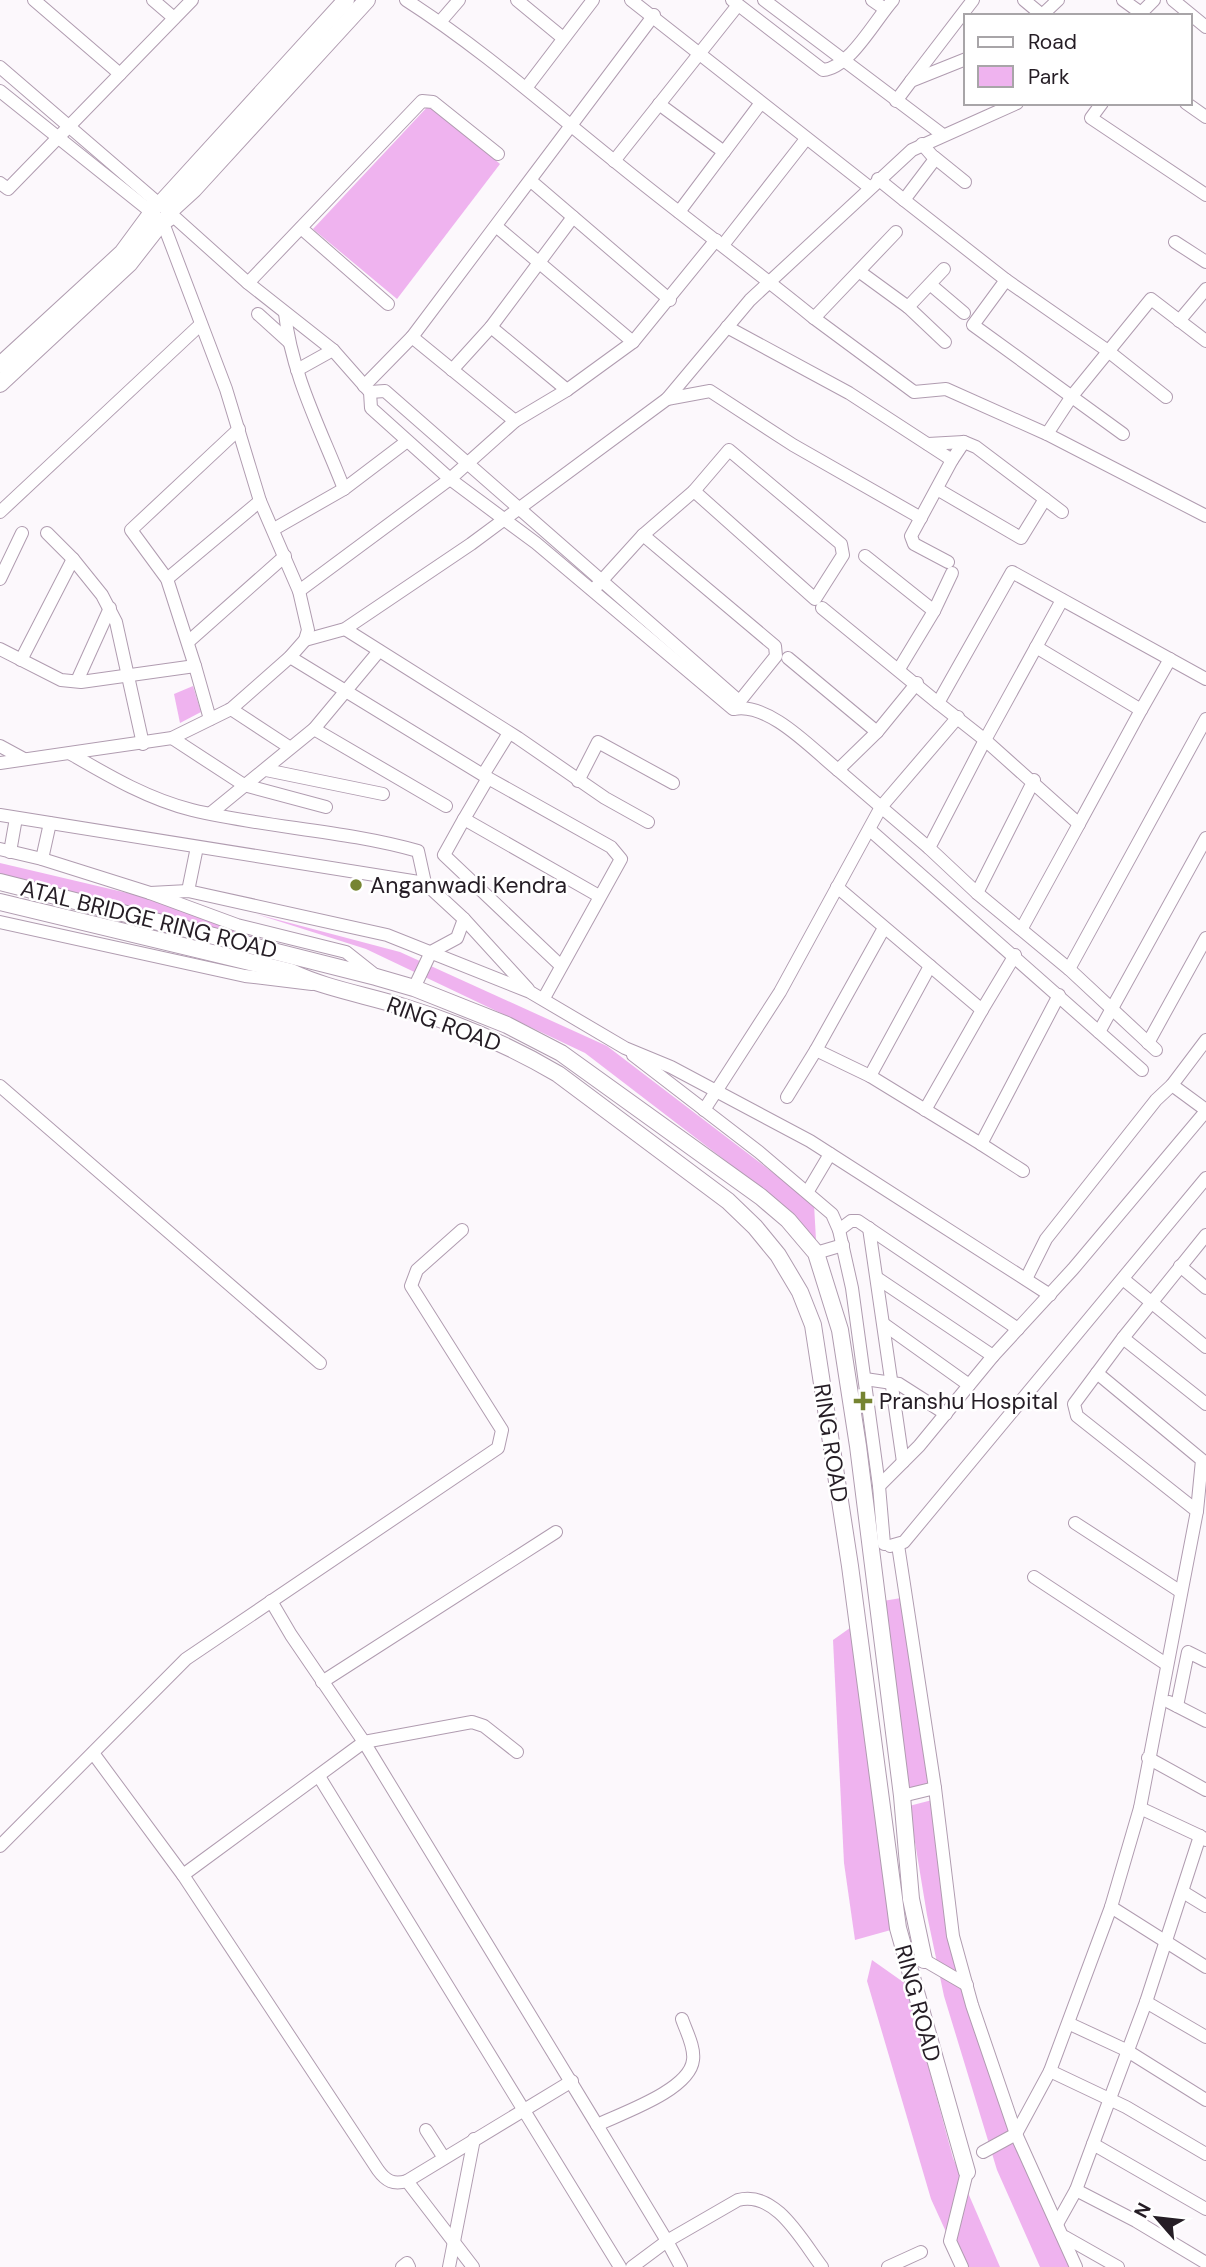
<svg xmlns="http://www.w3.org/2000/svg" width="1206" height="2267" font-family="'DM Sans',sans-serif">
	<style>
		.green { fill: #efb3ef }
		.lines { fill: none; stroke-linecap: round; stroke-linejoin: round }
		.minor-casing { stroke: #b09cb0; stroke-width: 14 }
		.major-casing { stroke: #b09cb0; stroke-width: 18 }
		.minor { stroke: #fff; stroke-width: 12 }
		.major { stroke: #fff; stroke-width: 16 }
		.poi-dot { fill: #768432; stroke: #fff; stroke-width: 2.5 }
		.labels { text-anchor: middle; dominant-baseline: central; stroke-width: 5; stroke-linejoin: round; paint-order: stroke }
		.poi-label { font-size: 23px; fill: #251d25; stroke: #fff; text-anchor: start }
		.street-label { font-size: 23px; fill: #251d25; stroke: #fff }
	</style>
	<rect width="100%" height="100%" fill="#fcf8fc"/>
	<!-- green -->
	<g class="green">
		<polygon points="431,103 500,164 397,299 313,229"/>
		<polygon points="193,686 201,712 180,723 174,694"/>
		<polygon points="0,863 140,896 270,943 0,880"/>
		<polygon points="256,914 400,952 607,1046 814,1204 816,1240 752,1181 585,1053 366,949"/>
		<polygon points="907,1597 935,1788 902,1796 877,1602"/>
		<polygon points="857,1623 898,1928 855,1940 844,1863 833,1640"/>
		<polygon points="936,1799 953,1936 1016,2133 1076,2267 1040,2267 997,2170 944,1996 927,1915 909,1806"/>
		<polygon points="872,1960 906,1984 953,2158 1000,2267 962,2267 931,2199 867,1981"/>
	</g>
	<g class="lines">
		<!-- minor casing -->
		<g class="minor-casing">
			<g id="minor">
				<polyline points="34,0 120,74"/>
				<polyline points="153,0 174,18"/>
				<path d="M406,0C481,48 547,107 617,163C682,216 749,265 814,318L896,232"/>
				<polyline points="517,0 563,38"/>
				<polyline points="631,0 869,187"/>
				<path d="M732,0L823,70C850,68 875,20 893,0"/>
				<polyline points="764,0 943,135"/>
				<polyline points="872,0 885,9"/>
				<polyline points="1024,0 1042,15"/>
				<polyline points="1123,0 1141,13"/>
				<polyline points="1173,0 1206,27"/>
				<polyline points="1041,16 1058,0"/>
				<polyline points="1138,16 1154,0"/>
				<polyline points="440,22 459,0"/>
				<polyline points="0,67 158,203"/>
				<polyline points="911,81 973,0"/>
				<polyline points="526,88 593,0"/>
				<polyline points="0,91 150,211"/>
				<polyline points="896,101 911,81 966,59"/>
				<polyline points="1102,103 1091,118 1206,195"/>
				<polyline points="1186,103 1206,117"/>
				<polyline points="659,104 724,152"/>
				<polyline points="934,157 965,182"/>
				<polyline points="614,161 738,5"/>
				<polyline points="878,179 904,200 935,159 922,144"/>
				<polyline points="531,181 670,300"/>
				<polyline points="0,183 8,189 192,0"/>
				<polyline points="904,200 1006,280 973,325 1123,434"/>
				<polyline points="679,212 760,104"/>
				<polyline points="171,214 248,283 333,350 370,392 371,408 450,479 536,543 733,709"/>
				<polyline points="497,227 633,342"/>
				<polyline points="301,228 388,304"/>
				<polyline points="1175,242 1206,262"/>
				<polyline points="723,245 806,139"/>
				<polyline points="860,272 908,307 944,269"/>
				<polyline points="1006,280 1108,351 1166,397"/>
				<polyline points="248,283 422,101 433,102 498,154"/>
				<polyline points="931,285 964,313"/>
				<polyline points="908,307 945,342"/>
				<path d="M285,313C291,374 322,432 344,489"/>
				<polyline points="258,314 289,342"/>
				<polyline points="814,318 914,392 946,389 1047,434 1206,516"/>
				<polyline points="1179,321 1206,289"/>
				<polyline points="491,327 567,390"/>
				<polyline points="727,327 849,393 952,460 964,442 976,447 1045,499 1021,538 937,489"/>
				<polyline points="412,337 515,421"/>
				<polyline points="297,370 333,350"/>
				<polyline points="452,370 491,327 573,217"/>
				<polyline points="364,386 412,337 654,15"/>
				<polyline points="370,392 385,391 739,701 741,707"/>
				<polyline points="667,399 710,391 793,445 921,518"/>
				<polyline points="1047,434 1072,396 1151,299 1206,341"/>
				<polyline points="928,444 964,442"/>
				<polygon points="729,450 841,544 843,555 815,599 694,491"/>
				<polyline points="694,491 643,535 775,646 776,656 735,707"/>
				<polyline points="1045,499 1062,512"/>
				<polyline points="0,512 200,325"/>
				<polyline points="274,529 344,489 406,442"/>
				<polyline points="47,533 73,559"/>
				<polyline points="865,556 934,611"/>
				<polyline points="948,562 914,544 911,536 952,460"/>
				<polyline points="0,579 22,533"/>
				<polyline points="167,579 260,501"/>
				<polyline points="595,588 643,535"/>
				<polyline points="299,591 450,479 515,421 567,390 633,342 716,240"/>
				<polyline points="822,608 938,703 1012,572 1206,679"/>
				<polyline points="345,629 518,738 605,798 648,822"/>
				<polyline points="305,640 345,629 471,544 667,399 750,300 912,150 1017,103"/>
				<polyline points="188,642 285,556"/>
				<polyline points="1036,647 1141,710 1170,659"/>
				<polyline points="0,649 61,680 81,682 195,666 210,719"/>
				<polyline points="290,657 483,775 509,733"/>
				<polyline points="788,658 877,732"/>
				<polyline points="21,660 73,559 102,595 116,622 143,744"/>
				<polyline points="195,666 167,579 131,530 239,429"/>
				<polyline points="899,669 934,611 952,573"/>
				<polyline points="77,681 110,608"/>
				<polyline points="917,683 877,732 838,770 881,807 958,717"/>
				<polyline points="938,703 985,740 1062,600"/>
				<polyline points="231,709 289,747"/>
				<path d="M734,709C769,702 812,749 838,770"/>
				<polyline points="314,729 446,806"/>
				<polyline points="172,738 244,785 326,807"/>
				<polyline points="0,746 24,759"/>
				<path d="M71,754C109,776 148,799 192,810C267,828 344,830 418,851L425,883"/>
				<polyline points="0,763 172,738 231,709 290,657 305,640 308,630 299,591 260,501 226,389 163,223"/>
				<polyline points="266,770 383,794"/>
				<polyline points="1034,780 977,893 929,848 985,740 1079,824 1141,710"/>
				<polyline points="578,781 598,742 673,783"/>
				<polyline points="211,813 314,729 379,651"/>
				<polyline points="0,815 425,883 464,919 528,989"/>
				<polyline points="464,819 444,855 560,965"/>
				<polyline points="870,830 1142,1070"/>
				<polyline points="0,849 42,859 150,893 237,925 346,952 375,975"/>
				<polyline points="10,852 16,818"/>
				<polyline points="42,859 50,823"/>
				<polyline points="837,887 982,1010 1015,955"/>
				<polyline points="188,891 197,847"/>
				<polyline points="150,893 188,891 387,935 530,992 625,1048 671,1067 810,1141 1050,1295"/>
				<polyline points="977,893 1069,969 1206,719"/>
				<polyline points="0,922 245,976 312,984"/>
				<polyline points="1022,928 1079,824"/>
				<polyline points="930,966 870,1076 981,1144 1059,995"/>
				<polyline points="1069,969 1156,1050"/>
				<polyline points="414,988 431,952 457,938 464,919"/>
				<polyline points="544,998 621,859 611,847 488,778 464,819 599,896"/>
				<polyline points="1099,1032 1206,838"/>
				<polyline points="1206,1040 1172,1085 1206,1110"/>
				<polyline points="1148,1043 1206,938"/>
				<polyline points="633,1055 759,1152 832,1214 839,1230 852,1288 879,1486 884,1544"/>
				<polyline points="870,1076 816,1050 884,928"/>
				<polyline points="0,1086 320,1363"/>
				<polyline points="787,1097 816,1050"/>
				<polyline points="704,1110 780,992 881,807 929,848"/>
				<polyline points="925,1110 982,1010"/>
				<polyline points="981,1144 1023,1171"/>
				<polyline points="808,1191 830,1154"/>
				<polyline points="869,1228 903,1462"/>
				<polyline points="839,1230 851,1221 858,1221 1018,1329"/>
				<polyline points="816,1253 843,1245"/>
				<polyline points="1180,1266 1206,1288"/>
				<polyline points="877,1278 993,1356"/>
				<polyline points="1026,1279 1046,1239 1156,1100 1172,1085"/>
				<polyline points="1123,1279 1206,1347"/>
				<polyline points="885,1325 969,1385"/>
				<polyline points="1123,1338 1206,1404"/>
				<polyline points="1097,1373 1202,1460 1197,1511"/>
				<polyline points="865,1379 899,1384 946,1414"/>
				<polyline points="879,1486 919,1446 993,1356 1073,1269 1206,1111"/>
				<polyline points="1075,1523 1181,1592"/>
				<polyline points="898,1545 935,1788 953,1936 972,2005 1016,2134 1076,2267"/>
				<polyline points="890,1546 904,1542 1206,1178"/>
				<polyline points="1034,1577 1166,1664"/>
				<path d="M271,1601L291,1635L364,1742L597,2125C622,2113 690,2090 693,2060C695,2047 686,2031 682,2019"/>
				<polyline points="322,1682 556,1532"/>
				<polyline points="1169,1702 1206,1721"/>
				<polyline points="1177,1706 1188,1652 1206,1661"/>
				<path d="M93,1753L183,1875L378,2170C386,2181 393,2185 407,2181L572,2081"/>
				<polyline points="1148,1758 1206,1790"/>
				<polyline points="320,1778 620,2267"/>
				<polyline points="902,1796 935,1788"/>
				<polyline points="1140,1808 1200,1836"/>
				<polyline points="0,1846 186,1659 498,1448 502,1430 411,1286 417,1270 462,1230"/>
				<polyline points="183,1875 364,1742 472,1722 484,1726 517,1752"/>
				<polyline points="1183,1892 1206,1906"/>
				<polyline points="1111,1907 1206,1967"/>
				<polyline points="924,1960 967,1985"/>
				<polyline points="1146,2002 1206,2037"/>
				<polyline points="1070,2024 1126,2050 1206,2100"/>
				<polyline points="1050,2071 1126,2107 1206,2154"/>
				<polyline points="597,2125 667,2241 632,2267"/>
				<polyline points="426,2130 444,2158"/>
				<polyline points="1093,2144 1146,2002 1200,1836 1206,1840"/>
				<polyline points="983,2152 1016,2134 1050,2071 1111,1907 1140,1808 1197,1511 1077,1416 1074,1404 1123,1338 1206,1235"/>
				<polyline points="407,2181 473,2267"/>
				<polyline points="1076,2190 1093,2144 1206,2209"/>
				<polyline points="1057,2224 1076,2190 1136,2221 1206,2263"/>
				<polyline points="1065,2237 1118,2267"/>
				<polyline points="402,2267 407,2263 409,2267"/>
				<polyline points="449,2267 474,2139"/>
				<path d="M681,2267L667,2241L738,2200C776,2190 802,2241 822,2267"/>
				<polyline points="888,2267 921,2252"/>
				<polyline points="962,2267 950,2241 967,2172"/>
			</g>
		</g>
		<!-- major casing -->
		<g class="major-casing">
			<g id="major">
				<polyline points="162,202 346,0"/>
				<polyline points="171,210 194,189 367,0"/>
				<polyline points="0,365 122,253 150,215"/>
				<polyline points="0,384 129,264 161,223 169,218 169,207 158,203 152,207 150,215 161,223"/>
				<polyline points="0,882 376,977 414,988 507,1025 561,1053 761,1197 788,1220 816,1253 840,1330 858,1446 902,1796 911,1899 924,1960"/>
				<path d="M0,902L291,972C327,989 366,995 404,1007C456,1023 511,1046 558,1074L728,1201L755,1227L778,1255L800,1292L813,1325L850,1566L898,1928L967,2172"/>
			</g>
		</g>
		<!-- minor -->
		<use href="#minor" class="minor"/>
		<!-- major -->
		<use href="#major" class="major"/>
	</g>
	<!-- markers -->
	<g class="poi-dot">
		<circle cx="356" cy="885" r="7"/>
		<path d="M859.5 1390.5h7v7h7v7h-7v7h-7v-7h-7v-7h7z"/>
	</g>
	<g class="labels">
		<!-- poi labels -->
		<g class="poi-label">
			<text x="370" y="885">Anganwadi Kendra</text>
			<text x="879" y="1401">Pranshu Hospital</text>
		</g>
		<!-- street labels -->
		<g class="street-label">
			<text transform="translate(149 919) rotate(14)">ATAL BRIDGE RING ROAD</text>
			<text transform="translate(444 1024) rotate(20)">RING ROAD</text>
			<text transform="translate(831 1443) rotate(81)">RING ROAD</text>
			<text transform="translate(918 2003) rotate(75)">RING ROAD</text>
		</g>
	</g>
	<!-- legend -->
	<rect x="964" y="14" width="228" height="91" fill="#ffffff" stroke="#a8a5a8" stroke-width="2"/>
	<rect x="978" y="37" width="35" height="10" fill="#ffffff" stroke="#a8a5a8" stroke-width="2"/>
	<text x="1028" y="49" font-size="21" fill="#251d25">Road</text>
	<rect x="978" y="66" width="35" height="21" fill="#efb3ef" stroke="#a8a5a8" stroke-width="2"/>
	<text x="1028" y="84" font-size="21" fill="#251d25">Park</text>
	<!-- north arrow -->
	<g transform="translate(1157 2218) rotate(298)" stroke="#ffffff" stroke-width="5" paint-order="stroke">
	<path d="M0-5L12 26L0 18L-12 26Z" fill="#251d25"/>
	<text y="-10" font-size="19" font-weight="bold" text-anchor="middle" fill="#251d25">N</text>
	</g>
</svg>
